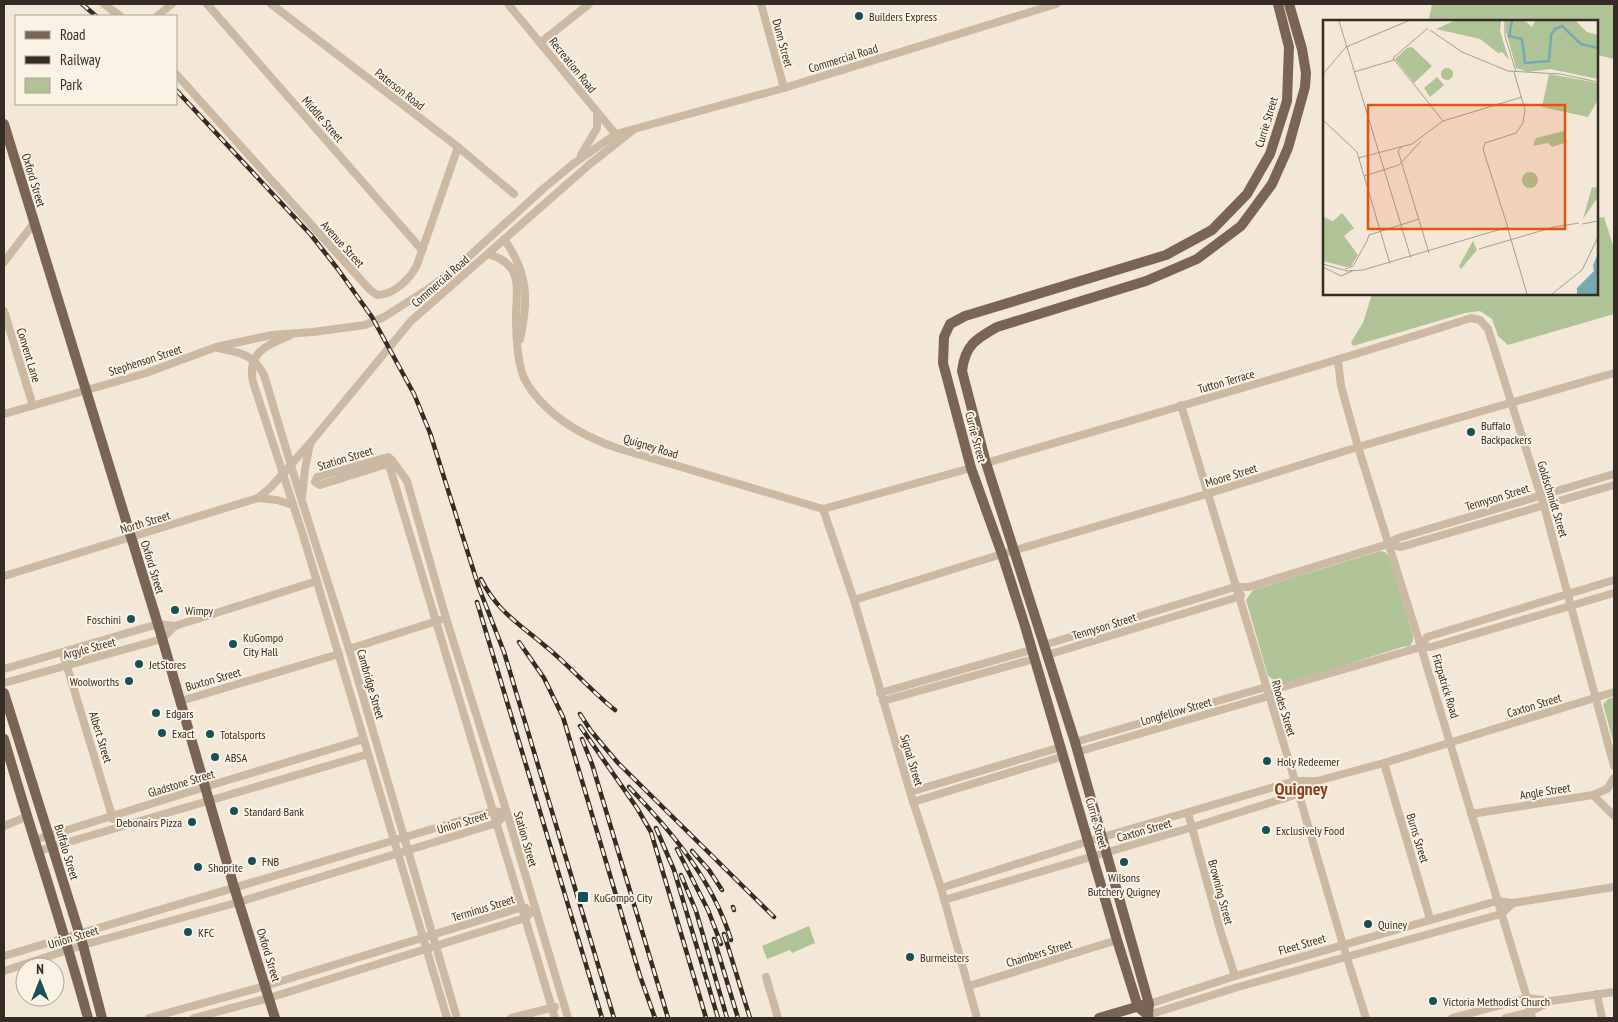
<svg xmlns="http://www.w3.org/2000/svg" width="1618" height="1022" font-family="'PT Sans Narrow',sans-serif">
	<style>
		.green { fill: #b0c397 }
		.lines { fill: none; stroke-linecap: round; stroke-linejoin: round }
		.minor { stroke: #cbb9a3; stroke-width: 8 }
		.major { stroke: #796455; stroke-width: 10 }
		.rail-casing { stroke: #362c26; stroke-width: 4.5 }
		.rail { stroke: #faf2e4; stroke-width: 2.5; stroke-dasharray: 8; stroke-linecap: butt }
		.poi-dot { fill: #18505a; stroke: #faf2e4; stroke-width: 2 }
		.labels { text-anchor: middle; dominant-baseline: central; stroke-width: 4; stroke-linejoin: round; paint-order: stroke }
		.poi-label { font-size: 12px; fill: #362c26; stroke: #faf2e4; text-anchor: start }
		.street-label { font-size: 12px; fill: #362c26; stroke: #faf2e4 }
		.district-label { font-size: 18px; font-weight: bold; fill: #8a3d19; stroke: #faf2e4 }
		.inset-river { fill: none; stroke: #75aab2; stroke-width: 2.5 }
		.inset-road { fill: none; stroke: #a79d91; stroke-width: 1 }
		.view { fill: #df570d; fill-opacity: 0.15; stroke: #df570d; stroke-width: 2.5 }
		.inset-edge { fill: none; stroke: #362c26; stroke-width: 2.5 }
	</style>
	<rect width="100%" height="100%" fill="#f3e8d8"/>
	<!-- green -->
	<g class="green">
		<polygon points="1432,4 1614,4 1614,59 1597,55 1597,21 1440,21 1429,19"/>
		<polygon points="1604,217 1614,248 1614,314 1508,345 1498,336 1492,319 1480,311 1465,313 1353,346 1351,342 1363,323 1372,294 1597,294 1597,218"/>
		<polygon points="1380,551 1385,552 1390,558 1413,636 1413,641 1410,646 1402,647 1282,685 1268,676 1246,600 1253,590"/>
		<polygon points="1614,697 1614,745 1603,704 1608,699"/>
		<polygon points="809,926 815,943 792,953 790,950 767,959 762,946"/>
	</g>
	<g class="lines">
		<!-- minor -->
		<g class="minor">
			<polyline points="104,4 120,16"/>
			<polyline points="207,4 422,250"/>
			<polyline points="271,4 458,147 514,194"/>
			<polyline points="508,4 618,137"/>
			<polyline points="761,4 784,88"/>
			<polyline points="157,16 172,4"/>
			<polyline points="540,43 589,4"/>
			<path d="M176,74L370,290L377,295C394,295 410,279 417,265L458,147"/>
			<polyline points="581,155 597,128 597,114"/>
			<path d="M504,239C528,273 529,299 520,339"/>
			<path d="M488,254C497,257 505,260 511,268C520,280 516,302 516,317C516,335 517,361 524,378C526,382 529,387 532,391C553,419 585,437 617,448L823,509"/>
			<polyline points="4,262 34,223"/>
			<polyline points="4,311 33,406"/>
			<path d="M289,336C266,345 247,353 253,382L303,535L447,1018"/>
			<path d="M218,348C240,353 252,353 264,375L296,482L349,649L457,1018"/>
			<polyline points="1338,361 1341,386 1358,447 1421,647 1527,998 1532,1018"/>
			<polyline points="1181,405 1295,781 1343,945 1366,1018"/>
			<polyline points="4,414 146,373 216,347 272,335 313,332 365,325 384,317 428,289 454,270 544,188 573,164 616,134 784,88 1056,4"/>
			<path d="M986,463C1148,415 1310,370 1471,318L1480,320L1488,329L1544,506L1614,766"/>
			<polyline points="302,497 305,469 310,444"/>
			<polyline points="258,498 277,500 293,505"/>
			<polyline points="823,509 854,600 910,792 941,888 977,1018"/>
			<polyline points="823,509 971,468"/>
			<polyline points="1388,544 1401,547 1614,485"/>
			<polyline points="4,576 258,498 271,487 311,442 411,321 590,164 633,130"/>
			<polyline points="854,600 1002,554 1207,494 1358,447 1614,373"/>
			<polyline points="1044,645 1235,587 1249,587 1388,544 1398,538 1614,474"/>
			<polyline points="1421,647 1427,637 1614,580"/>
			<polyline points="349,649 440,620"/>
			<polyline points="63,653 113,819"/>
			<polyline points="1047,655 1238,597 1241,595"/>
			<polyline points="4,669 158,624 175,626 317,581"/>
			<polyline points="4,683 162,639 175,626"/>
			<polyline points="880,693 1031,650"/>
			<polyline points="181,701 339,654"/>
			<polyline points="883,701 1034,659"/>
			<polyline points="1075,742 1266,687 1279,688 1421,647 1431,647 1614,593"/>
			<polyline points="1077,752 1269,696 1271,694"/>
			<polyline points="1384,763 1430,919"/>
			<polyline points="910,792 1061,747"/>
			<polyline points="1593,795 1607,789 1614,778"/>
			<polyline points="913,802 1064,756"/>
			<polyline points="1188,813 1221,933 1235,976"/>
			<polyline points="1471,814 1593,795 1614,816"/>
			<polyline points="4,826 26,817"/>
			<polyline points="35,840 205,787 364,739"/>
			<polyline points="38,851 368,754"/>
			<polyline points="941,888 1089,841 1295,781 1317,781 1384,763 1614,692"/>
			<polyline points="944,900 1193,827 1298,794 1317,781"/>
			<polyline points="4,956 493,811 507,813"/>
			<polyline points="4,971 83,945 239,902 497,823 507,813"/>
			<polyline points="766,977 778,1018"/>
			<polyline points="969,986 1117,940"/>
			<polyline points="1597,994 1602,1018"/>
			<polyline points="1149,1004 1235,976 1497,901 1513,903 1614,887"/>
			<polyline points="149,1018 265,986 523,907 526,908"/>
			<polyline points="194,1018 269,998 525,918 535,909"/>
			<polyline points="511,1018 555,1007"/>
			<polyline points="555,1018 390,468 387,465 384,465 320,485 315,482 317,477 388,457 392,460 407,481 446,618 507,813 568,1018"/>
			<polyline points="1149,1018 1148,1015 1238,987 1501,914 1513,903"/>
			<polyline points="1452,1018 1527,998 1551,1001 1614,992"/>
			<polyline points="1506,1018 1530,1012 1551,1001"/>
		</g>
		<!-- major -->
		<g class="major">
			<polyline points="4,124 160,631 234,887 275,1018"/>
			<polyline points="4,693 83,945 102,1018"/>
			<path d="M4,739C31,832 62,924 88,1018"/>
			<polyline points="1148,1015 1138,1007 1117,940 1025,626 1002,554 971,468 943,363 944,337 950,324 965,316 1166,255 1212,230 1247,194 1270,154 1287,101 1289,47 1278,4"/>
			<path d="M1148,1015L1149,1004L1075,742L986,463L962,371C965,345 976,339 997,327L1146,281L1197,259L1241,226L1272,184L1288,148L1305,87L1306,73L1302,49L1289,4"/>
			<polyline points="1099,1018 1143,1005"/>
		</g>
		<!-- rail casing -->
		<g class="rail-casing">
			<g id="rail">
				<polyline points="82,4 96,16"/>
				<polyline points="176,90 311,235 337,268 372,317 414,394 430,433 479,588 504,652 614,1018"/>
				<path d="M481,579C497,611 518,623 544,645C569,665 590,690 615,710"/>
				<polyline points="477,602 602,1018"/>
				<polyline points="519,642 544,678 563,717 640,976 655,1018"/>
				<polyline points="580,714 591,731 618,763 774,917"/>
				<polyline points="580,726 637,808 651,832 706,1018"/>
				<polyline points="582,739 592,764 668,1018"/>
				<path d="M629,787C671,831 713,880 731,940"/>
				<polyline points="656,828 674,870 718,1018"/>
				<polyline points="677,849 708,910 721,944"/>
				<polyline points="692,851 709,870 722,890"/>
				<polyline points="681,875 696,911 727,1018"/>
				<polyline points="733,907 734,910"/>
				<polyline points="724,934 750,1018"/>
				<polyline points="714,939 738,1018"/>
			</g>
		</g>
		<!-- rail -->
		<use href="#rail" class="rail"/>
	</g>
	<!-- markers -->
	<g class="poi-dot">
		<circle cx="859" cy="16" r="5"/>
		<circle cx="1471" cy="432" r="5"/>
		<circle cx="175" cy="610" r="5"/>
		<circle cx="131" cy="619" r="5"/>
		<circle cx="233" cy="644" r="5"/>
		<circle cx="139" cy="664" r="5"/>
		<circle cx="129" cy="681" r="5"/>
		<circle cx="156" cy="713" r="5"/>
		<circle cx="162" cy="733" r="5"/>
		<circle cx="210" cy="734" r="5"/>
		<circle cx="215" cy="757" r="5"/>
		<circle cx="1267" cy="761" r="5"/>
		<circle cx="234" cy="811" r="5"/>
		<circle cx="192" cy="822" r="5"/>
		<circle cx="1266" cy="830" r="5"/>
		<circle cx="252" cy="861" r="5"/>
		<circle cx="1124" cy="862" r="5"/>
		<circle cx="198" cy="867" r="5"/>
		<rect x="577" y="891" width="12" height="12" rx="2.5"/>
		<circle cx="1368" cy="924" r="5"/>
		<circle cx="188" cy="932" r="5"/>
		<circle cx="910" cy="957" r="5"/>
		<circle cx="1433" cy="1001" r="5"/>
	</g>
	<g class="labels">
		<!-- poi labels -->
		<g class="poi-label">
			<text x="869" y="16">Builders Express</text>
			<text x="1481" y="425">Buffalo<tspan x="1481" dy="14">Backpackers</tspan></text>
			<text x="185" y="610">Wimpy</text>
			<text x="121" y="619" text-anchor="end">Foschini</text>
			<text x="243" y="637">KuGompo<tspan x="243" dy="14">City Hall</tspan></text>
			<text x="149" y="664">JetStores</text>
			<text x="119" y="681" text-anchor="end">Woolworths</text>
			<text x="166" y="713">Edgars</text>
			<text x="172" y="733">Exact</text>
			<text x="220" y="734">Totalsports</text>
			<text x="225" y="757">ABSA</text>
			<text x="1277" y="761">Holy Redeemer</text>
			<text x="244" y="811">Standard Bank</text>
			<text x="182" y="822" text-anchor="end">Debonairs Pizza</text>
			<text x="1276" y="830">Exclusively Food</text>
			<text x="262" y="861">FNB</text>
			<text x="208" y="867">Shoprite</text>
			<text x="1124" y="877" text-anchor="middle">Wilsons<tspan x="1124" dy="14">Butchery Quigney</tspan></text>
			<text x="594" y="897">KuGompo City</text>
			<text x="1378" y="924">Quiney</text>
			<text x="198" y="932">KFC</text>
			<text x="920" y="957">Burmeisters</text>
			<text x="1443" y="1001">Victoria Methodist Church</text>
		</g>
		<!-- street labels -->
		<g class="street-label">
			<text transform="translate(783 43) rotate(75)">Dunn Street</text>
			<text transform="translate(843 58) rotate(-17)">Commercial Road</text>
			<text transform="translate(573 65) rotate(51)">Recreation Road</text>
			<text transform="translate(400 89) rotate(38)">Paterson Road</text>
			<text transform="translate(323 119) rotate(49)">Middle Street</text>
			<text transform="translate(1266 122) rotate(-73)">Currie Street</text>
			<text transform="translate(34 180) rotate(73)">Oxford Street</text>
			<text transform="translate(343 244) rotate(48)">Avenue Street</text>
			<text transform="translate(440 281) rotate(-41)">Commercial Road</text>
			<text transform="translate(29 355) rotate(73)">Convent Lane</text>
			<text transform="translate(145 360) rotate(-18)">Stephenson Street</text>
			<text transform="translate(1226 381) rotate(-16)">Tutton Terrace</text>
			<text transform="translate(976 437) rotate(75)">Currie Street</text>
			<text transform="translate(651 446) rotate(17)">Quigney Road</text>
			<text transform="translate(345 458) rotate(-17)">Station Street</text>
			<text transform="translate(1231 475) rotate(-17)">Moore Street</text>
			<text transform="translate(1497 497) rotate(-17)">Tennyson Street</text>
			<text transform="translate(1553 499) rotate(73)">Goldschmidt Street</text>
			<text transform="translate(145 522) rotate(-17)">North Street</text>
			<text transform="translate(153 567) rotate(73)">Oxford Street</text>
			<text transform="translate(1104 626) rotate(-17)">Tennyson Street</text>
			<text transform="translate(89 648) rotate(-15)">Argyle Street</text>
			<text transform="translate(213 679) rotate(-16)">Buxton Street</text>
			<text transform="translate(371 684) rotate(74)">Cambridge Street</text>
			<text transform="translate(1446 686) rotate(73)">Fitzpatrick Road</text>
			<text transform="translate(1534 705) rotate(-17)">Caxton Street</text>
			<text transform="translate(1284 708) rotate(73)">Rhodes Street</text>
			<text transform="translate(1176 711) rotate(-16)">Longfellow Street</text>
			<text transform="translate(101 737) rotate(73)">Albert Street</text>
			<text transform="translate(912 760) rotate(73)">Signal Street</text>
			<text transform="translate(181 783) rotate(-17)">Gladstone Street</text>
			<text transform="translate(1545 791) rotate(-9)">Angle Street</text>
			<text transform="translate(462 822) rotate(-17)">Union Street</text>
			<text transform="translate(1097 823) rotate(74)">Currie Street</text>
			<text transform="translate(1144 830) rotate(-16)">Caxton Street</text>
			<text transform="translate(1418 838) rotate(73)">Burns Street</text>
			<text transform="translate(526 839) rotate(74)">Station Street</text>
			<text transform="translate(67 852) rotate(73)">Buffalo Street</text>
			<text transform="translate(1221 892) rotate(75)">Browning Street</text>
			<text transform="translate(483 908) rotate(-17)">Terminus Street</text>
			<text transform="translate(73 937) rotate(-17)">Union Street</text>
			<text transform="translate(1302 944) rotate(-16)">Fleet Street</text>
			<text transform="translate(1039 953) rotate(-17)">Chambers Street</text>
			<text transform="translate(269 955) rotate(73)">Oxford Street</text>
		</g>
		<!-- district labels -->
		<g class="district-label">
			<text x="1301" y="788">Quigney</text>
		</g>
	</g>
	<!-- overview -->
	<g transform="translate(1323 20)">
		<rect width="275" height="275" fill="#f3e8d8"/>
		<path d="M131,1H178L177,11L186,40L179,32L175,33L157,19L113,9ZM183,1H202L209,7L212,1H253L264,12L275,15V59L227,49L205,52L193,48L183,12ZM89,27L109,46L91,63L72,39L84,28ZM118 54a6 6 0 1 1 12 0a6 6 0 1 1-12 0ZM226,54L275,63V80L265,97L219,87ZM114,57L121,65L107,77L101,68ZM241,111L244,122L229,127L225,123L210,126L213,118ZM199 160a8 8 0 1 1 16 0a8 8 0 1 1-16 0ZM269,167L275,168V177L260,199ZM19,193L31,208L21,216L35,235L28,246L23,247L0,241V197L10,201ZM150,221L154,230L138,249L136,246Z" fill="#b0c397"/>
		<path d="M275,234V274H254V268L271,251L270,245Z" fill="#75aab2"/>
		<path class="inset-river" d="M189,1L186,16L199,19L202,43L226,41L228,15L232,9L239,6L258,24L275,28"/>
		<path class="inset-road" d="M16,1L88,238M182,1V16L193,52M105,8L70,38L120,101M107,10L139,32L185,51L237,54L275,62M31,52L71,40M0,54L23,27L85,1M0,100L34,132L67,244M79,126L75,131L106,233M35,138L89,124L120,101L199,77M41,156L76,145L98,121M259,204L275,201M185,208L160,129L162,123L193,113L200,103L202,90L191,52M185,209L204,274M44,221L46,215L96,199M156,229L231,207L256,203M0,244L24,251L40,250L185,207M0,247L18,256L29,251M22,249L30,246L44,221M229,274L259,250L275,217"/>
		<path class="view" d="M45,85H242V209H45Z"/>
		<rect width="275" height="275" class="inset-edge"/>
	</g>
	<!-- border -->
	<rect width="1618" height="1022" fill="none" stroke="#362c26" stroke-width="10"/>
	<!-- legend -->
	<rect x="15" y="15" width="162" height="90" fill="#faf2e4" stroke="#aca398"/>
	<rect x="25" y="31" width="25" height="8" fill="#796455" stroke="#aca398"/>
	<text x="60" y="40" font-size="15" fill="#362c26">Road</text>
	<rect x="25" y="56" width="25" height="8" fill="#362c26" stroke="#aca398"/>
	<text x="60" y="65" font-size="15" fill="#362c26">Railway</text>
	<rect x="25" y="78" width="25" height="15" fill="#b0c397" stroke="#aca398"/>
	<text x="60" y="90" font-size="15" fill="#362c26">Park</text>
	<!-- north arrow -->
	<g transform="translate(40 982)"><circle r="24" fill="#faf2e4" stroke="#aca398"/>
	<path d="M0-4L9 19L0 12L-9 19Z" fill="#18505a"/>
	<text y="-8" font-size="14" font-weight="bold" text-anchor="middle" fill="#362c26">N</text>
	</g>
</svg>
